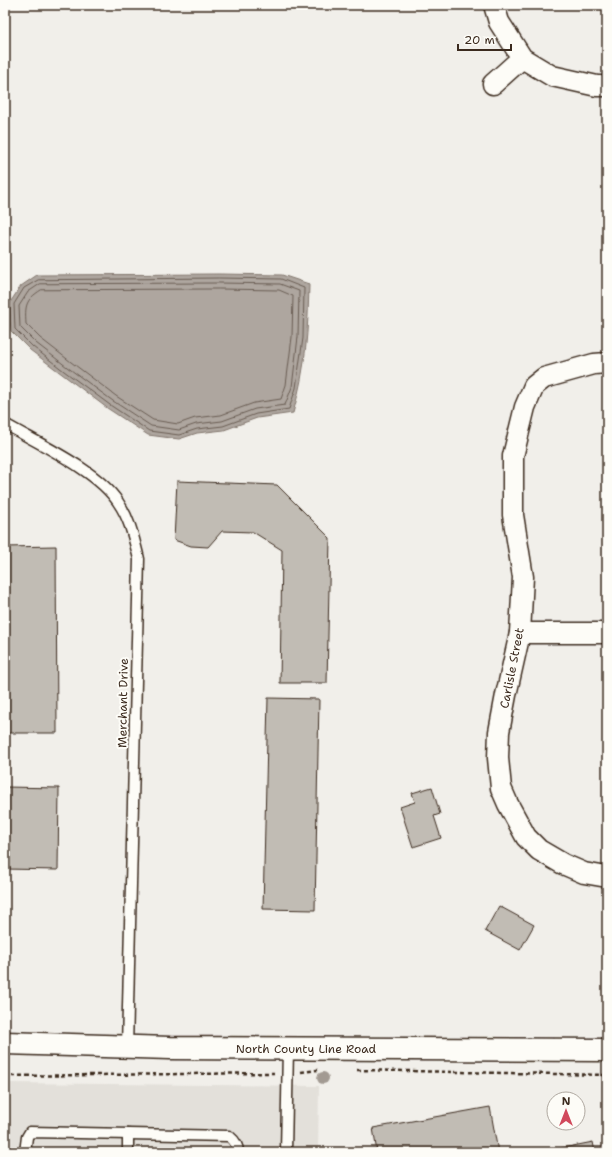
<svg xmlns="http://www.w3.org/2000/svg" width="612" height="1157" font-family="'Shantell Sans',sans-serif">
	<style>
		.built { fill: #e3e0da }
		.water { fill: #aea69f; stroke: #80746b }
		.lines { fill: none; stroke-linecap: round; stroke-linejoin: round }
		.shore { stroke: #695c52; stroke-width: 1 }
		.building { fill: #c1bcb4; stroke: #3b2a1e }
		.service-casing { stroke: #3b2a1e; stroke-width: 13 }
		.minor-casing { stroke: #3b2a1e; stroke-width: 23 }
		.tertiary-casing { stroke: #3b2a1e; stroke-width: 25 }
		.path { stroke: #3b2a1e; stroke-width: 2.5; stroke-dasharray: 4 3; stroke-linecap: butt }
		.service { stroke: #fdfcf7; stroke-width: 10 }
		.minor { stroke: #fdfcf7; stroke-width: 20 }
		.tertiary { stroke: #fdfcf7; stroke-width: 22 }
		.tree { fill: #a29a92 }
		.labels { text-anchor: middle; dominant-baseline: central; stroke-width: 4; stroke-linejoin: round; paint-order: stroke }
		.street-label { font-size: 12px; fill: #3b2a1e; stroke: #fdfcf7 }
	</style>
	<rect width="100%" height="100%" fill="#f1efea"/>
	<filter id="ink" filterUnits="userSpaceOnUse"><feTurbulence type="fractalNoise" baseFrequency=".025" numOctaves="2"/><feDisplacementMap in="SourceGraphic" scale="8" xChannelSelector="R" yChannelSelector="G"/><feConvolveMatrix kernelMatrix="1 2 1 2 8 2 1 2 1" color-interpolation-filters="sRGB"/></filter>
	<g filter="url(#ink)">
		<!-- built -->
		<polygon class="built" points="5,1083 319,1086 318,1152 5,1152"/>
		<!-- water -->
		<path class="water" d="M219,274L282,275L309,284C308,330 306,369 293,413L257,418L224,430L197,433L179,439L148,435L107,408L62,374L30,350L11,331L9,304L21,286L37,275Z"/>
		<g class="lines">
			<!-- shore -->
			<g class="shore">
				<polygon points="219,278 281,279 304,288 303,338 296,388 289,409 256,414 223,426 197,429 179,435 149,431 110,405 64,371 33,347 15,329 14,304 24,288 38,280"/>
				<polygon points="219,283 280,284 299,291 298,337 292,387 285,405 255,409 222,421 196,424 179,430 151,426 113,401 67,367 36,343 20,327 19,306 28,292 40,284"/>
				<path d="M219,289L279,290L293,296L292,337L286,385L281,399L254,403L221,415L195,418L178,424L153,420L116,396L71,362L40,338L26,324C25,306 25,300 41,290Z"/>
			</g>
		</g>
		<!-- building -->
		<g class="building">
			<polygon points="177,481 277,485 330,538 327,683 280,683 282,550 253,532 222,531 208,547 191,546 174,540"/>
			<polygon points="56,546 57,733 5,733 5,547"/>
			<polygon points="268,698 319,699 315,910 263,909"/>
			<polygon points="5,787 59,788 58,870 5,869"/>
			<polygon points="432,787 440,814 434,816 441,838 413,847 400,807 415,802 412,793"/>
			<polygon points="499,906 534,925 520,950 485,931"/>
			<polygon points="490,1107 498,1152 377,1152 373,1128"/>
			<polygon points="593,1142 595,1152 548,1152 548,1151"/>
		</g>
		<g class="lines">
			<!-- service casing -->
			<g class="service-casing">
				<g id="service">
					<path d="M5,424C39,444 97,470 118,502C130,519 134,539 139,559L127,1047"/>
					<path d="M25,1152L27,1137L30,1132L229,1136C234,1140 238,1145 238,1152"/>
					<polyline points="128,1152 128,1134"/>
					<polyline points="286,1152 288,1048"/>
				</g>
			</g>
			<!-- minor casing -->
			<g class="minor-casing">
				<g id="minor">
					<polyline points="494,5 499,22 522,58 552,76 597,86 607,86"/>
					<polyline points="493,84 522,58"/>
					<polyline points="607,363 594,364 544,378 534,386 525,407 513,456 513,515 523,577 520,633 506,695 499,732 498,758 501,788 508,804 526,837 539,850 563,864 584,873 607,877"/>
					<polyline points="520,633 607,633"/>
				</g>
			</g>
			<!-- tertiary casing -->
			<g class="tertiary-casing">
				<polyline id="tertiary" points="5,1043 170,1048 607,1050"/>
			</g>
			<!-- path -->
			<g class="path">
				<polyline points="357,1070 607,1075"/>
				<polyline points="301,1072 318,1070"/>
				<polyline points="5,1076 274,1073"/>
			</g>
			<!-- service -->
			<use href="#service" class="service"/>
			<!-- minor -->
			<use href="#minor" class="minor"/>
			<!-- tertiary -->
			<use href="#tertiary" class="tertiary"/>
		</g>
		<!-- trees -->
		<circle class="tree" cx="323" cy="1078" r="6"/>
	</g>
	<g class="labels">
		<!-- street labels -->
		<g class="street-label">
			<text transform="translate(512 668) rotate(-79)">Carlisle Street</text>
			<text transform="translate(123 703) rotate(-89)">Merchant Drive</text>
			<text x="306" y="1049">North County Line Road</text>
		</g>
	</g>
	<!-- margin -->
	<rect width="612" height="1157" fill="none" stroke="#fdfcf7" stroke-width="20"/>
	<rect x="10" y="10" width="592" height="1137" fill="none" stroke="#3b2a1e" stroke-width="1.5" filter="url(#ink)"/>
	<!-- north arrow -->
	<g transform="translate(566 1111)"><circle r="19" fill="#fdfcf7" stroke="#afa8a0"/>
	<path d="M0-3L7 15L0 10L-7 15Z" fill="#d1495b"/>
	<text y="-6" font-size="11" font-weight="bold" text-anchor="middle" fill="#3b2a1e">N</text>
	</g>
	<!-- scale -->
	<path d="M458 44v6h53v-6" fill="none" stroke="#3b2a1e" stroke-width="2"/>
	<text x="464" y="44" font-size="12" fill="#3b2a1e" stroke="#fdfcf7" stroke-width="3" paint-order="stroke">20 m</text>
</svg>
